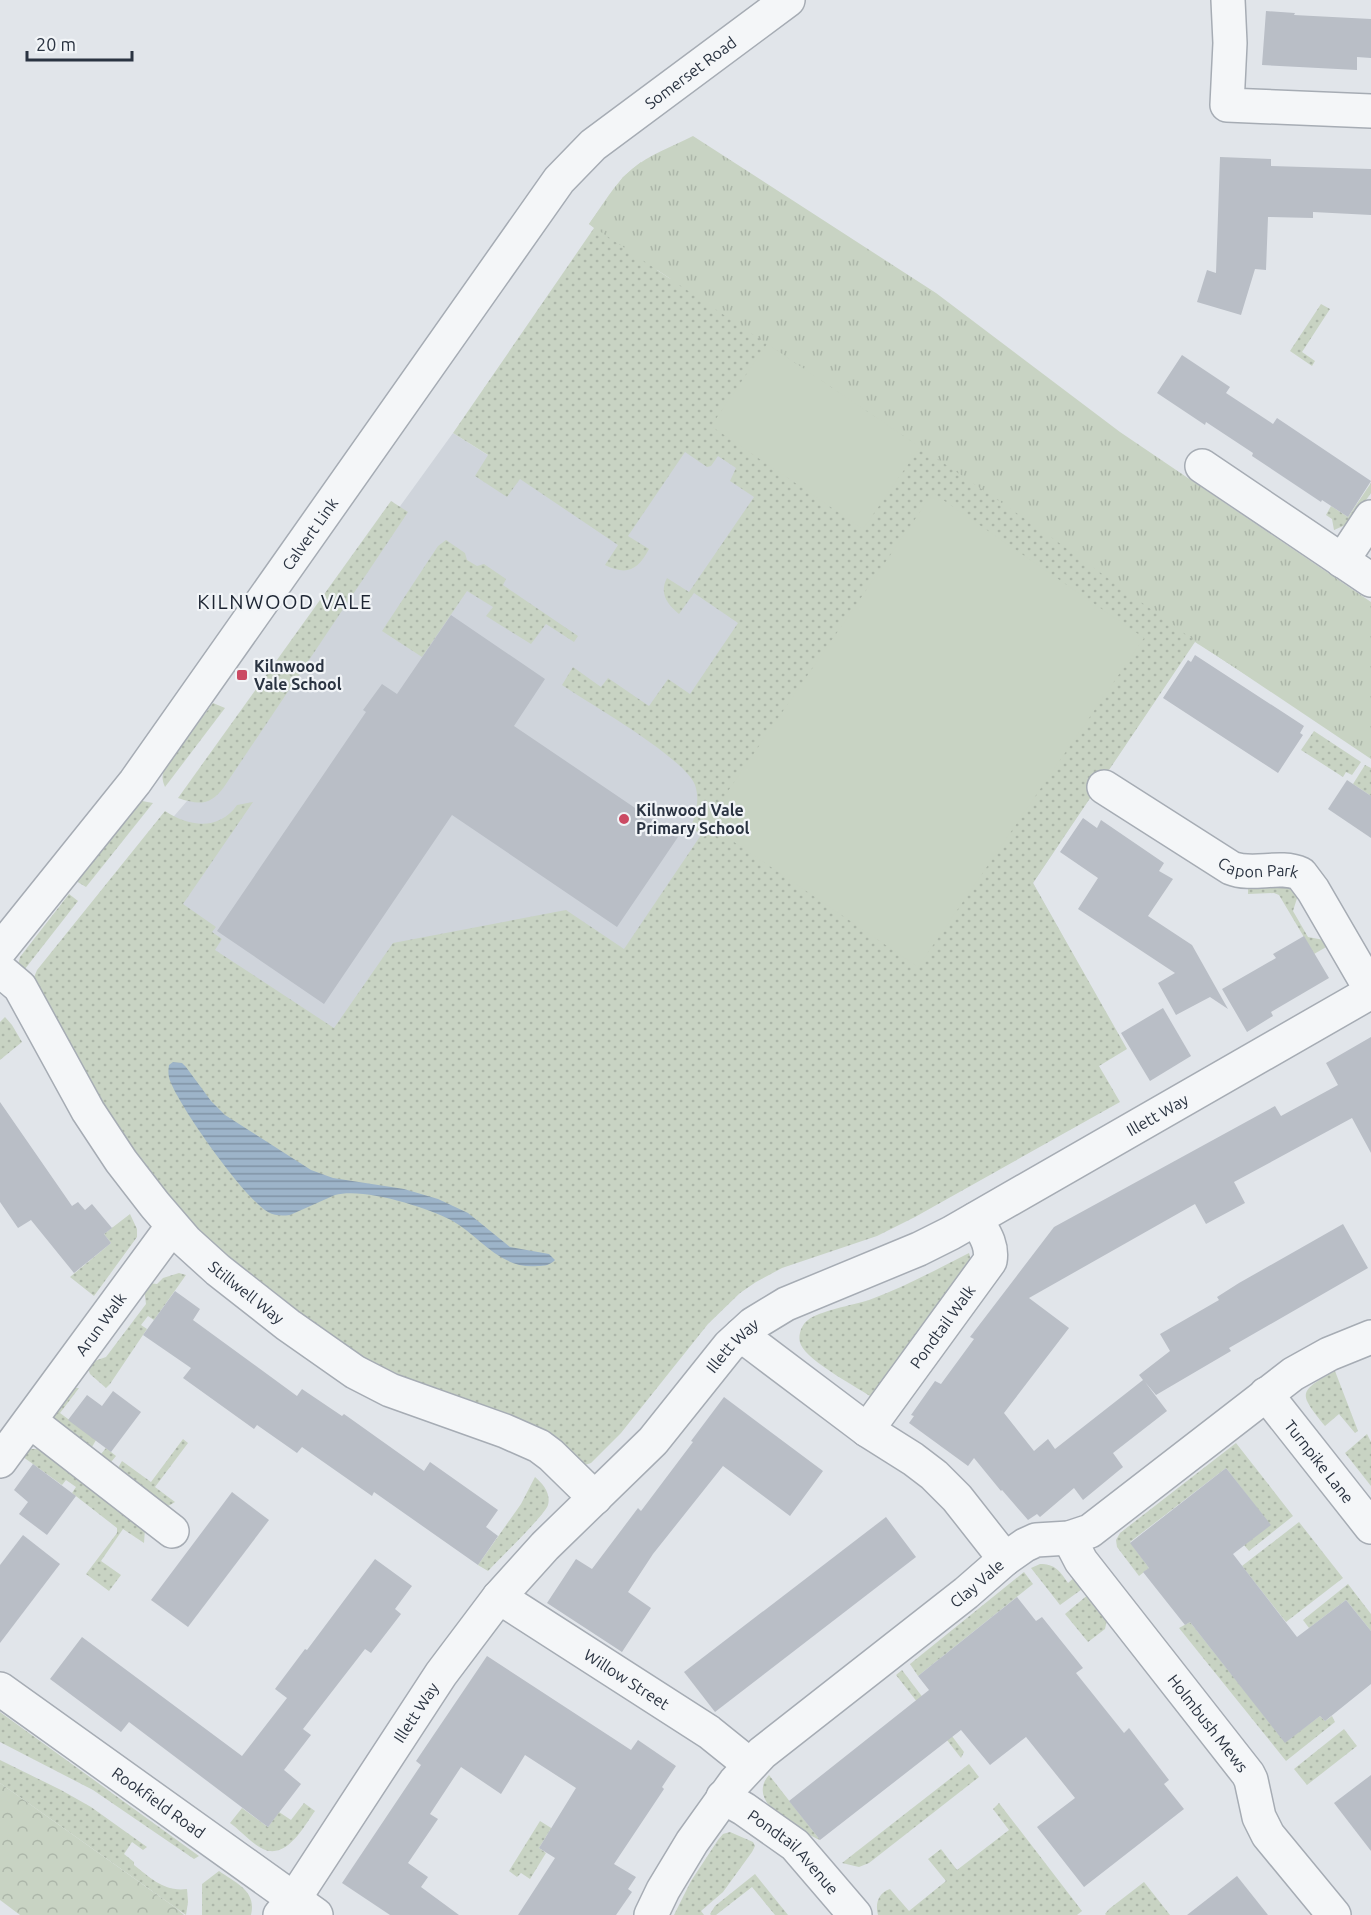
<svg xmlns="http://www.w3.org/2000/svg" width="1371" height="1915" font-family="Ubuntu,sans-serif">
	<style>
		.built { fill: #cfd4db }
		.grass { fill: url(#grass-dots) }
		.forest { fill: url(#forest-crowns) }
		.park { fill: url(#park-tufts) }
		.pitch { fill: #c8d3c3 }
		.water { fill: url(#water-rules) }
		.building { fill: #b9bec6 }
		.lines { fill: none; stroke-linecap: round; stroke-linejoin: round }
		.minor-casing { stroke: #a6acb4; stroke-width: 36 }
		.minor { stroke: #f4f6f8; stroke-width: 33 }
		.poi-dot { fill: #cb4a63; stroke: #f1f4f7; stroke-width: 2 }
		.labels { text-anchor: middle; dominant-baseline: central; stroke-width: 4.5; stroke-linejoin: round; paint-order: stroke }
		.street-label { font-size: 16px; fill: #2a3341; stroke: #f1f4f7 }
		.poi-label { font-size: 16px; font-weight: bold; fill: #2a3341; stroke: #f1f4f7; text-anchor: start }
		.quarter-label { font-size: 20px; letter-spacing: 1.5px; fill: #1c2432; stroke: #f1f4f7 }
	</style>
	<defs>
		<pattern id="grass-dots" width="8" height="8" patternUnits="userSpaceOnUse" patternTransform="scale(1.5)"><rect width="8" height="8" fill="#c8d3c3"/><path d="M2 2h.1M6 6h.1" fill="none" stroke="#acb6a9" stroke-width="1.8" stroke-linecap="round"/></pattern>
		<pattern id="forest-crowns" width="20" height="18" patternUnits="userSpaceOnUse" patternTransform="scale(1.5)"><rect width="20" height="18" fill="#c8d3c3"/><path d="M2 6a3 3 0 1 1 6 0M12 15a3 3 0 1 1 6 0" fill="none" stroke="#acb6a9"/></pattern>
		<pattern id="park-tufts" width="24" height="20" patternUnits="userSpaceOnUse" patternTransform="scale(1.5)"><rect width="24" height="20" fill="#c8d3c3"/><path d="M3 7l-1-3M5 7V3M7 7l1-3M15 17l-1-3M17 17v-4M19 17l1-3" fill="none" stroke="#acb6a9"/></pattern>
		<pattern id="water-rules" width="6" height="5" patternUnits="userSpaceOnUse" patternTransform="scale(1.5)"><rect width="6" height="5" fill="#9db4c9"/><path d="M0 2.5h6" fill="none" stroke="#8093a5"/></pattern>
	</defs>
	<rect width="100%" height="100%" fill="#e1e5ea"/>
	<!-- built -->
	<polygon class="built" points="736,324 1195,641 1033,883 1086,978 315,1325 157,836 187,801 453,433 596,524"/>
	<!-- grass -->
	<g class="grass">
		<path d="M641,162L657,270L669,278L783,318L1310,716L1195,642L1033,883L1127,1049L1099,1066L1120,1102L915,1217L877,1236L782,1268L756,1282L740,1293L708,1324L621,1433L591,1463L585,1465L447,1400L352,1353L246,1275L181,1213L114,1132L33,980L37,970L165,811C189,827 219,831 237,805L253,802L183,904L216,927L212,932L222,939L215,950L334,1028L393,943L566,910L624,949L701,835L691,827C696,814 700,799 695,785C685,758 590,704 562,685L573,667L601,687L608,678L649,706L668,679L690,694L738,623L694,593L679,614C667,604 659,593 667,578L689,592L754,497L730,481L736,468L718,456L711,466L707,467L685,452L628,536L649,549C638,570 627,576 605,565L618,545L520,479L507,497L475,476L488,455L453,433L594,228L589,224L623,177Z"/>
		<polygon points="1321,304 1330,309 1302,352 1315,361 1312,366 1290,351"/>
		<polygon points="1371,483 1371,493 1350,523 1334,530 1332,519 1326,515 1331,506 1348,517"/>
		<path d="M391,501L408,512L224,787C210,806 199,805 178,798Z"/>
		<polygon points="446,540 465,553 467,560 477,566 484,564 506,579 503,585 578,636 574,642 546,624 531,644 486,616 493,607 467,591 422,657 382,631 438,546"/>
		<path d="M213,703L225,708L165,787C161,778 162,773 167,765Z"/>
		<polygon points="1314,731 1361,762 1352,775 1346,772 1343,777 1301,750"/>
		<polygon points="1365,765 1371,768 1371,796 1353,784"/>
		<polygon points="142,801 153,803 86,887 76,881 132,808"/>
		<polygon points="1275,882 1292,888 1298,895 1293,911 1308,937 1324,940 1328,946 1314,954 1279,895 1274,893 1248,894 1248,887"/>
		<polygon points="69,894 78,901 21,974 18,965 20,957"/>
		<polygon points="5,1017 12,1025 22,1042 0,1060 0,1022"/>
		<polygon points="130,1214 137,1229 137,1237 94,1296 70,1277 111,1243 104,1234"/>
		<path d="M969,1253L971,1260L875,1399C858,1388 808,1361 801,1345C797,1337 801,1325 808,1320C819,1311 853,1305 869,1300C904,1287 936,1270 969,1253Z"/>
		<polygon points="179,1273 186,1275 154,1320 148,1316 141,1325 147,1329 110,1384 106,1388 90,1374 86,1364 106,1357 146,1304 144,1288 148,1283 157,1284 163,1278"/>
		<path d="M1335,1371L1358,1431L1355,1433L1339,1414L1325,1426C1299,1393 1297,1392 1335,1371Z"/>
		<polygon points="68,1388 79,1388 60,1413 96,1440 92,1447 101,1454 106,1448 116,1456 107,1467 53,1421 53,1414"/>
		<polygon points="1367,1434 1371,1442 1371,1486 1345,1453"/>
		<polygon points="183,1439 188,1443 155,1487 175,1502 165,1508 115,1473 122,1461 151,1482"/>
		<polygon points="1236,1443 1293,1516 1249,1551 1244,1545 1270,1525 1226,1468 1130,1542 1149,1568 1139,1576 1117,1547 1116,1540 1120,1533"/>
		<polygon points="31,1449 39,1449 145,1529 144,1543 123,1529 101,1561 121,1575 109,1591 86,1574 117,1533 117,1528 72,1493 76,1487 66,1480 62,1485 19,1454"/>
		<path d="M535,1477C543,1484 551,1493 548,1505C545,1515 499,1559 488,1571L478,1565L521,1504Z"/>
		<polygon points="1299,1522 1343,1578 1286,1622 1242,1566"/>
		<path d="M1040,1564C1055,1564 1060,1571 1068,1583L1076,1576L1085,1587L1060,1605L1031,1568Z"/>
		<polygon points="1024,1572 1033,1584 918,1676 910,1664"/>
		<polygon points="1348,1584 1371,1614 1371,1631 1346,1600 1309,1628 1303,1620"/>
		<polygon points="1090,1593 1107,1620 1105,1629 1088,1642 1065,1614"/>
		<polygon points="1190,1622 1285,1742 1320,1716 1325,1721 1332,1716 1335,1722 1286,1761 1179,1628"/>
		<polygon points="902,1670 964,1752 961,1758 896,1675"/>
		<polygon points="0,1712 199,1856 194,1859 93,1790 0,1742"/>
		<polygon points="1344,1729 1357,1746 1307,1785 1294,1769"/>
		<path d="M0,1760L61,1790L91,1807L147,1847L143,1850L132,1842L124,1854L134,1862V1865C151,1878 164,1892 187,1889L188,1902L186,1915L0,1783Z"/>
		<polygon points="969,1764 979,1777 869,1863 859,1867 842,1863"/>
		<path d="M769,1775L820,1840C800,1830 744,1803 769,1775Z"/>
		<path d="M304,1803L315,1811C304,1826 287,1860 263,1849C252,1844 240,1830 230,1823L242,1808L268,1827L279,1812L291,1820Z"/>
		<path d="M999,1803L1082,1911L1077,1915H878C875,1904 878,1893 890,1889L909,1911L946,1881L928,1859L941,1849L957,1870L1009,1830L993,1809Z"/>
		<polygon points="540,1821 564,1836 550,1830 539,1848 546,1853 530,1879 521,1873 517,1877 509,1871"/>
		<polygon points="730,1832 753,1842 755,1846 752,1852 723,1892 701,1911 704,1915 674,1915 691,1881 718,1840 723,1834"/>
		<path d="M219,1871C236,1883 257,1891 251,1915H202V1884Z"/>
		<polygon points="755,1874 788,1915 775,1915 752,1887 716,1915 711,1915 710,1914 715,1906"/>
		<polygon points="1144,1882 1170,1915 1106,1915 1105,1914 1109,1909"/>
	</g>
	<!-- forest -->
	<polygon class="forest" points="0,1783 176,1908 184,1915 20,1915 0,1900"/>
	<!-- park -->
	<path class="park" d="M693,136L936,293L1120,432L1371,602V759L1195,641L1037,527L920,447L589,224C602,206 615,183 632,169C649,155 673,146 693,136Z"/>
	<!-- pitch -->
	<g class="pitch">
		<polygon points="767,344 920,447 863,529 711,426"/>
		<polygon points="933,493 1144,638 918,967 706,823"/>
	</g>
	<!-- water -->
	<path class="water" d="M173,1062L182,1063L186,1067L211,1101L225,1115L311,1170L333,1178L404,1189L438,1199L468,1213L510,1247L549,1254L555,1260C550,1265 545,1266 538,1266C500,1270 480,1236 451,1220C426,1207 363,1187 335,1195L290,1215C282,1216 275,1216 268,1212C244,1198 182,1110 171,1083C168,1077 168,1071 169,1065Z"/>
	<!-- building -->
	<g class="building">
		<polygon points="1266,11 1295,13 1294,15 1371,19 1371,58 1357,57 1357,70 1262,65"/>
		<polygon points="1220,157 1271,159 1271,166 1371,169 1371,215 1313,212 1313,218 1268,217 1266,270 1255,269 1241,315 1197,302 1207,270 1216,273"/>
		<polygon points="1182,355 1230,387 1226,393 1273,424 1277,418 1371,481 1348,517 1322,500 1321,502 1252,456 1253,453 1206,422 1205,425 1157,393"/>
		<polygon points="451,615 545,679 514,726 678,837 617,927 452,815 324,1004 217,931 366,712 363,710 382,684 397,694"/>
		<polygon points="1195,655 1304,726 1300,733 1303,735 1278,773 1163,698 1188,660 1191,662"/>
		<polygon points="1347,780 1371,796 1371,838 1328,809"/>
		<polygon points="1083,818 1097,828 1101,820 1164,863 1159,871 1173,879 1148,916 1192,945 1228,1009 1210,997 1176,1015 1158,983 1175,973 1078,909 1098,878 1060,852"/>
		<polygon points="1304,936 1329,978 1271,1012 1273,1016 1247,1032 1222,989 1276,958 1273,954"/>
		<polygon points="1163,1008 1191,1056 1150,1081 1121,1033"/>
		<polygon points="1371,1037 1371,1153 1352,1118 1234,1182 1245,1203 1206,1224 1195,1204 1029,1298 1069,1328 1004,1413 1034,1451 1048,1439 1055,1449 1143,1380 1139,1375 1170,1351 1160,1334 1219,1300 1217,1297 1239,1283 1343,1224 1368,1268 1229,1348 1231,1351 1156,1395 1145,1382 1167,1411 1113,1453 1123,1467 1083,1500 1074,1488 1040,1517 1037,1514 1028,1520 1002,1490 1001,1491 974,1458 968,1466 909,1423 914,1416 911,1415 935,1381 941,1384 974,1339 970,1337 1054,1227 1275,1106 1281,1116 1338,1085 1326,1063"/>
		<polygon points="0,1102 72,1206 78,1202 85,1210 92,1204 112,1228 104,1234 111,1243 74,1273 31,1220 18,1228 0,1202"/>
		<polygon points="175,1291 200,1309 193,1320 297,1396 302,1389 342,1416 344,1414 424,1471 430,1462 498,1510 486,1527 498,1536 478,1565 374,1492 372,1496 302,1447 297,1453 257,1425 254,1429 183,1378 191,1368 143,1335"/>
		<polygon points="113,1391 141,1412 111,1452 68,1420 87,1395 102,1406"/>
		<polygon points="724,1397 823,1471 790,1516 723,1466 653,1554 628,1592 651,1608 622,1652 547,1603 576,1559 592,1569 638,1508 641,1511 693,1442 691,1441"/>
		<polygon points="33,1464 76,1496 47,1535 19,1514 28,1502 14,1490"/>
		<polygon points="1226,1468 1271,1525 1233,1554 1297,1637 1346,1600 1371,1631 1371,1684 1325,1721 1320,1716 1285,1743 1190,1622 1185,1625 1143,1572 1149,1568 1130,1543"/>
		<polygon points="232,1492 269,1520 188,1627 151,1600"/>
		<polygon points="886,1517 916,1557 715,1712 684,1672"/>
		<polygon points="23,1535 60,1564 0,1643 0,1565"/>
		<polygon points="375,1559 412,1586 395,1609 401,1614 371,1653 365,1649 303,1729 311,1735 284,1770 301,1784 268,1827 129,1722 121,1732 50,1679 82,1637 242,1756 287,1698 275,1689 305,1649 307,1650"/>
		<polygon points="1017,1597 1036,1621 1042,1617 1083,1668 1076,1673 1124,1733 1129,1728 1169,1780 1164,1784 1184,1809 1084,1887 1037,1827 1075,1798 1026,1737 990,1765 961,1730 820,1840 789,1801 929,1690 918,1676"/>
		<polygon points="487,1656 631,1750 638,1740 676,1766 662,1787 664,1789 614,1864 636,1877 628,1889 632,1892 616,1915 518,1915 555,1858 539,1848 576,1788 525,1755 501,1794 461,1767 430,1814 438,1819 408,1863 428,1877 421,1887 459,1915 390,1915 342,1883 421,1765 416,1761"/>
		<polygon points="1371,1775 1371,1851 1334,1803"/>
		<polygon points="1237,1876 1268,1915 1187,1915"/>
	</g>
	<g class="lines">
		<!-- minor casing -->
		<g class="minor-casing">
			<g id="minor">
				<polyline points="1228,0 1230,43 1227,105 1371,111"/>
				<polyline points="1202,466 1371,580"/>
				<polyline points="1342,561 1371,517"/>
				<path id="s1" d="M1104,787L1231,868C1253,877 1279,864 1301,874L1313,890L1371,990"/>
				<path id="s2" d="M0,950L135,782L559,180L593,145L788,0"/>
				<path id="s3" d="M0,970L20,987L88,1111L121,1161L155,1205L186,1241L218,1270L288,1325L355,1372L390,1390L505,1431L539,1446L551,1455L595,1498"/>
				<polyline points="741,1335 867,1430 913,1459 934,1475 957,1498 1005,1559"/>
				<path id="s4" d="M1266,1394L1371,1527"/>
				<polyline points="30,1421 172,1531"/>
				<path id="s5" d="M867,1430L990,1261C993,1245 984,1233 976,1219"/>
				<path id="s6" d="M0,1461L172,1227"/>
				<path id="s7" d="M1069,1538L1081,1561L1248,1774L1251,1780L1259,1817L1268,1835L1334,1915"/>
				<path id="s8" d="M499,1597L709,1732L750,1765"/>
				<path id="s9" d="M0,1689L316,1915"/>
				<path id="s10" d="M723,1797L744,1809L795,1845L855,1915"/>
				<path id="s11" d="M280,1915L294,1899L441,1674L499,1597L545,1546L653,1441L729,1346L753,1324L786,1304L919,1249L951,1233L1371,992"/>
				<path id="s12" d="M651,1915L663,1890L692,1842L735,1782L762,1753L966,1593L1005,1559L1025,1545L1036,1540L1069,1538L1090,1531L1293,1374L1329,1354L1371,1337"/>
			</g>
		</g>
		<!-- minor -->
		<use href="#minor" class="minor"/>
	</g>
	<!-- markers -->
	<g class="poi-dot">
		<rect x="236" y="669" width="12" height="12" rx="3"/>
		<circle cx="624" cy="819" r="6"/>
	</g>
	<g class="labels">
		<!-- street labels -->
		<g class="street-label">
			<text stroke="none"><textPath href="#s2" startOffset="1122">Somerset Road</textPath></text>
			<text stroke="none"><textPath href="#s2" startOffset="519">Calvert Link</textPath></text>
			<text stroke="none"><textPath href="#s1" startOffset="178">Capon Park</textPath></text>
			<text stroke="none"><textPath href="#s11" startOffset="1216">Illett Way</textPath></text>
			<text stroke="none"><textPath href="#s3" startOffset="410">Stillwell Way</textPath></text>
			<text stroke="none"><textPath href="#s6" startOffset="170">Arun Walk</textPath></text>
			<text stroke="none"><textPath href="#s5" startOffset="128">Pondtail Walk</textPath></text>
			<text stroke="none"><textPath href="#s11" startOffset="730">Illett Way</textPath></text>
			<text stroke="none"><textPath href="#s4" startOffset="86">Turnpike Lane</textPath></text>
			<text stroke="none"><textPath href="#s12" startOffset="471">Clay Vale</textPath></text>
			<text stroke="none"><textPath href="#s8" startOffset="152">Willow Street</textPath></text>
			<text stroke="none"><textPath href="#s11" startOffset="244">Illett Way</textPath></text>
			<text stroke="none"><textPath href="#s7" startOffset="232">Holmbush Mews</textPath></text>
			<text stroke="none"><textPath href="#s9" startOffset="195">Rookfield Road</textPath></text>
			<text stroke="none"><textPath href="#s10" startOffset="90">Pondtail Avenue</textPath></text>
		</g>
		<!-- poi labels -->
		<g class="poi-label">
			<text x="254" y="666">Kilnwood<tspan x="254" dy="18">Vale School</tspan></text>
			<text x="636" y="810">Kilnwood Vale<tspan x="636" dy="18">Primary School</tspan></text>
		</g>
		<!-- quarter labels -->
		<g class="quarter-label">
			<text x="285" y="601">KILNWOOD VALE</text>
		</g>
	</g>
	<!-- scale -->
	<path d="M27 51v9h105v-9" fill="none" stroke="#2a3341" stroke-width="3"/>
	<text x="36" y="51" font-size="18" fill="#2a3341" stroke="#f1f4f7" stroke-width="4.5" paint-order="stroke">20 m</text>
</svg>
